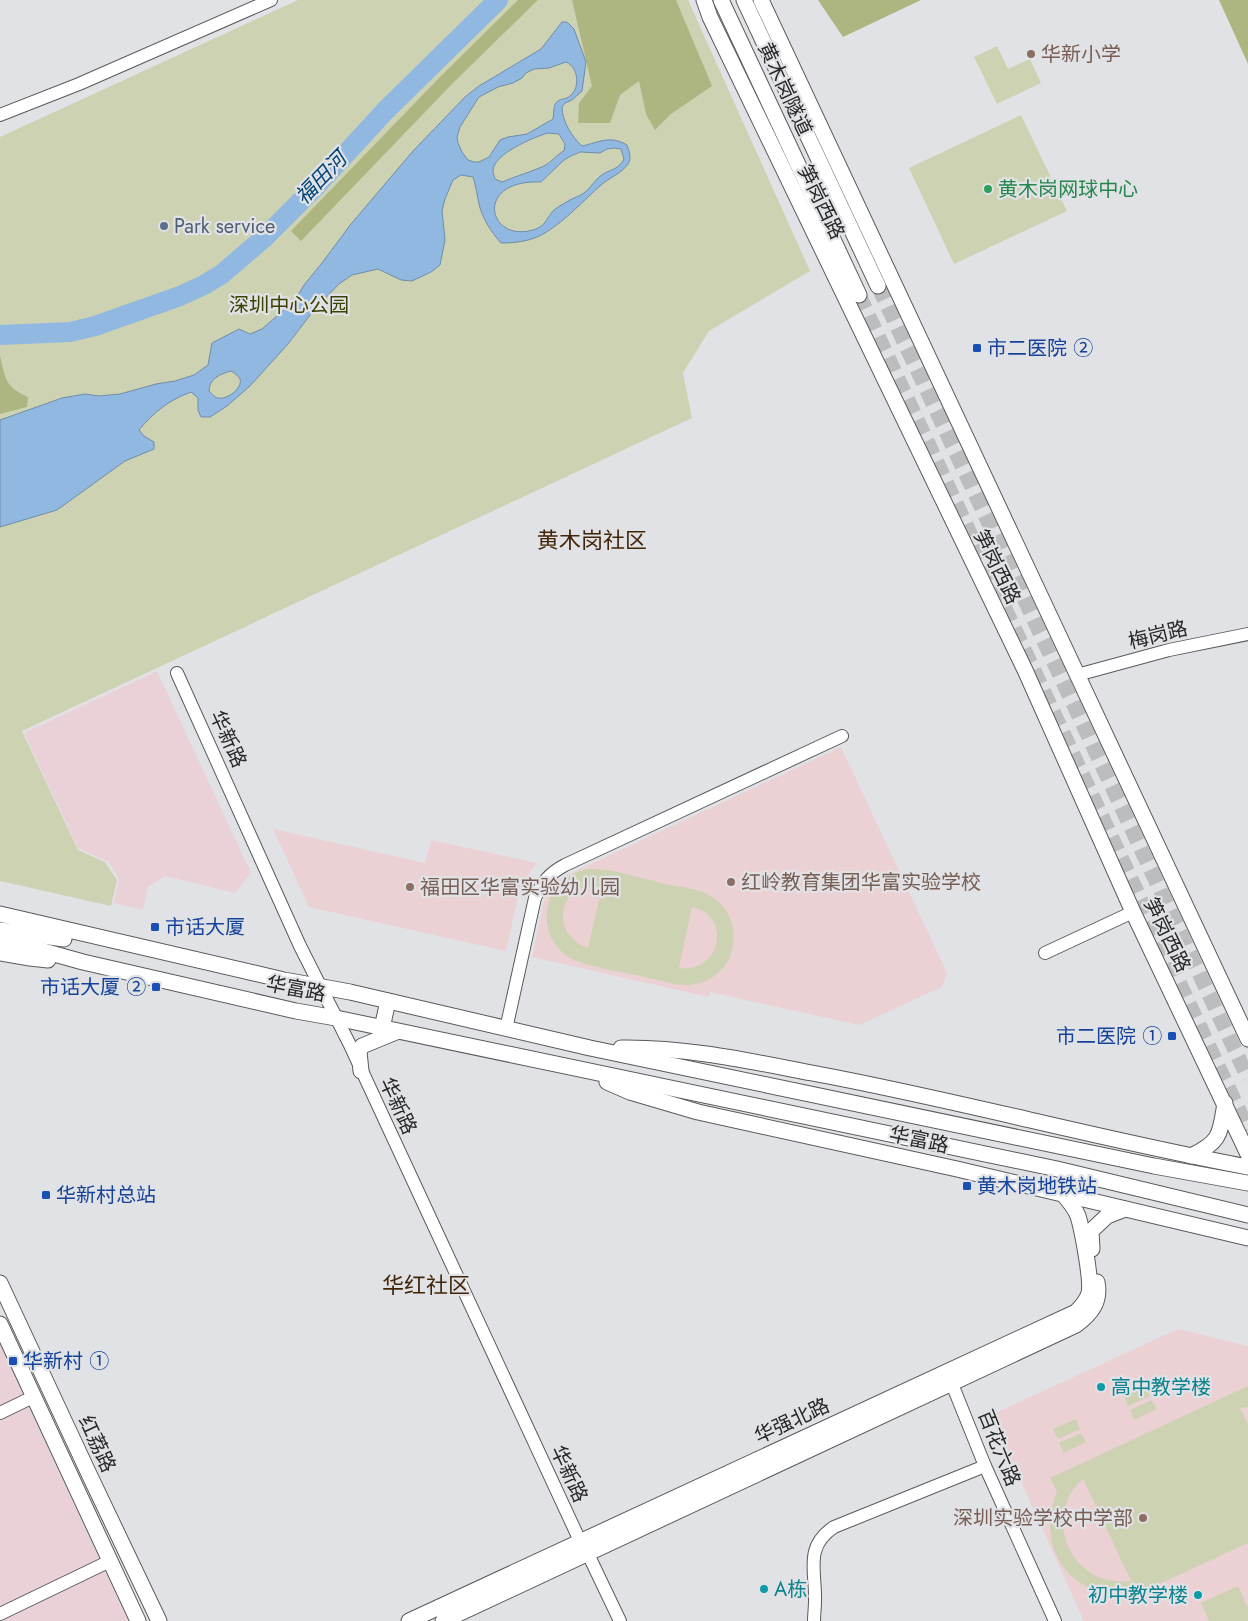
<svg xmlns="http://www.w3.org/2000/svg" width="1248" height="1621" font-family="Jost,'Noto Sans SC',sans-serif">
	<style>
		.commercial { fill: #ead1d8 }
		.education { fill: #ebd1d4 }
		.green { fill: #cdd3b2; fill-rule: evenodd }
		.forest { fill: #adb681 }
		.water { fill: #90b8e1; stroke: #708caa; fill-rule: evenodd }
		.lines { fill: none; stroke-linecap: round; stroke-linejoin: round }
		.river { stroke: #90b8e1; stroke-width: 20 }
		.major-tunnel { stroke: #bcbdbf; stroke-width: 15; stroke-dasharray: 15 8; stroke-linecap: butt }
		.minor-casing { stroke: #595a5c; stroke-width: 14 }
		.major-casing { stroke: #595a5c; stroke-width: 17 }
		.minor { stroke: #fff; stroke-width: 12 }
		.major { stroke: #fff; stroke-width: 15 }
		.education-dot { fill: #8d6e63; stroke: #e1e2e5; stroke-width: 2 }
		.leisure-dot { fill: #2e9e5b; stroke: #e1e2e5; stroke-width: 2 }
		.service-dot { fill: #5c6f8a; stroke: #e1e2e5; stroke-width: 2 }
		.transit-dot { fill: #1a4fb4; stroke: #e1e2e5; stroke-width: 2 }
		.culture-dot { fill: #0f9aa8; stroke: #e1e2e5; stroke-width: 2 }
		.labels { text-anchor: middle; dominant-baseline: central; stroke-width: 4.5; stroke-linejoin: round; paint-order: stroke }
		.education-label { font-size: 20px; fill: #785e54; stroke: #e1e2e5; text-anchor: start }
		.street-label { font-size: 20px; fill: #272728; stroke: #e1e2e5 }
		.leisure-label { font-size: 20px; fill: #27864d; stroke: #e1e2e5; text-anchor: start }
		.service-label { font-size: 20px; fill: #4e5e75; stroke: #e1e2e5; text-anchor: start }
		.park-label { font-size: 20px; fill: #3b4200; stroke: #e1e2e5 }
		.transit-label { font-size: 20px; fill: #164399; stroke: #e1e2e5; text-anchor: start }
		.culture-label { font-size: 20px; fill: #0d838f; stroke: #e1e2e5; text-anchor: start }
		.water-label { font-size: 21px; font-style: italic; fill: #034477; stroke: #e1e2e5 }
		.quarter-label { font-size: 22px; fill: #422508; stroke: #e1e2e5 }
	</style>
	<rect width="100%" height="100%" fill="#e1e2e5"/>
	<!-- commercial -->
	<g class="commercial">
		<polygon points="157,671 251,873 235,893 165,876 148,887 143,910 114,903 119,879 109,862 78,848 24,733"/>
		<polygon points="0,1345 128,1621 0,1621"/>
	</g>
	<!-- education -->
	<g class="education">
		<polygon points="841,747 947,973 942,987 859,1025 710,992 709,997 532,957 544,901 551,887 563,877"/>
		<polygon points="273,829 425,863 431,840 537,863 524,881 519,892 506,951 309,907"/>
		<polygon points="1178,1329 1248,1346 1248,1621 1084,1621 991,1415"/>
	</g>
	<!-- green -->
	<g class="green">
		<polygon points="298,0 688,0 810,271 709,331 683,373 692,418 22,731 78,850 105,862 117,880 111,906 0,881 0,137"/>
		<polygon points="997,46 1008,69 1030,59 1041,83 997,104 974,57"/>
		<polygon points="1021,115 1067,211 954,264 909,168"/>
		<path d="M587,869C613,868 640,878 665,884C678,886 693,888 705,893C711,896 717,900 721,904C744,929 735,971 703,982C691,987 678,985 666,982C646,977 626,973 606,969C594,966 581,964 570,958C551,947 542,923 549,902C554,884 569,874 587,869ZM589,886L602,887L588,948C555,936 554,894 589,886ZM692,907C732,915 722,973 679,968Z"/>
		<polygon points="1146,1386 1150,1396 1128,1406 1124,1396"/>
		<path d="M1248,1386V1407L1240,1408L1248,1425V1543L1142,1592C1078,1606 1032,1554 1057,1492L1050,1478ZM1083,1479L1131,1581H1130C1073,1589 1039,1518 1083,1479Z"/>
		<polygon points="1152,1400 1156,1409 1134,1420 1130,1410"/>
		<polygon points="1076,1419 1080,1429 1058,1439 1053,1429"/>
		<polygon points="1081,1433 1086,1442 1064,1453 1059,1443"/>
		<polygon points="1238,1586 1248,1608 1248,1621 1209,1621 1201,1603"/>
	</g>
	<!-- forest -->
	<g class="forest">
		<polygon points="518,0 538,0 453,83 301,241 291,231 439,78"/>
		<polygon points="572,0 676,0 712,86 671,114 655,130 646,114 639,81 620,95 610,123 578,123 579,103 592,86"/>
		<polygon points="818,0 921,0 843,37"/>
		<polygon points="1219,0 1248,0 1248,64"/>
		<path d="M0,356C6,379 4,386 28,397L27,407L0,414Z"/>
	</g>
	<!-- water -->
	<path class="water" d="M562,22H567L574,29L586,62L582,91L572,100L565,103L562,107C562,121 572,137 582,146C600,142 610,135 627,145C629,151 632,158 628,164C622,173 609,178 601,185C583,201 566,220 545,233C532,241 516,243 501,243C492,233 482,218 479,204C477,195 476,186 473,177L461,175L453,180L445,199L442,211L445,240L440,265L431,272L412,281L401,280L378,269L352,275L339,284L314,310L288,344L250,386L227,406L210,417H201L198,410V398L191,392C169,400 154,412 139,430L144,436L154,442V449L125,461L57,510L0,527V420L62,398L85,394L99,396L120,394L156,384L175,381L194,375L208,365L212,343L239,329L250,334L262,329L295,300L304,285L322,263L351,224L413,151L466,96L479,86L541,49ZM566,62C578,67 581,87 570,96C566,100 559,98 556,103C553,107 554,114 553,119L527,134L508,137L500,140L489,157L479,162H474L468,160L462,152L458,143L457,137L460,127L479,97L498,87L513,83L522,78L526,73L534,69L549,68ZM548,133L559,134L565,144L564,151C557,154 552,162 544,166C531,172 516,176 502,182L495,179C495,179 493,172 493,171C493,154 534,137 548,133ZM614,148L621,149L624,159C619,169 612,169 603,174C595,179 591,188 584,193C580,196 575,197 570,200C565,203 559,206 554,210C547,217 546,225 536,229C488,246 472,179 541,182L564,160L571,156L580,152L600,153L607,149ZM231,371C234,373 238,375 240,379C243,388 227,400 219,398C215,398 212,394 209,391C209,379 220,374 231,371Z"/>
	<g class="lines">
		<!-- river -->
		<polyline class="river" points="0,335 70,332 95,326 180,296 204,285 222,274 264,238 316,186 386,110 498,0"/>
		<!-- major-tunnel -->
		<g class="major-tunnel">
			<polyline points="878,286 1248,1078"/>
			<polyline points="859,295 1248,1130"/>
		</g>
		<!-- minor casing -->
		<g class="minor-casing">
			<g id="minor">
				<polyline points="0,115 79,84 271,0"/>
				<polyline points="177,673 300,946 350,1045 580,1541 588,1554 620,1621"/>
				<polyline points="1077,675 1169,650 1248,634"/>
				<polyline points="1045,953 1133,912"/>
				<path d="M506,1029L535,898C542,882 550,873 565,865L842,736"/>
				<polyline points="948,1374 985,1466 1055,1621"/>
				<polyline points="0,1413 33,1397"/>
				<polyline points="0,1614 110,1561"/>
				<path d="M814,1621C814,1615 815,1608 815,1601C816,1571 804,1547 834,1527L985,1466"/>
			</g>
		</g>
		<!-- major casing -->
		<g class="major-casing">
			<g id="major">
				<polyline points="704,0 710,17 1025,670 1133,912 1248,1154"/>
				<polyline points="721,0 859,295"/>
				<polyline points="744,0 878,286"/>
				<polyline points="761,0 1248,1039"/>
				<polyline points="0,914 284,980 350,992 590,1048 1154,1166 1248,1183"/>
				<polyline points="0,930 64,939"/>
				<polyline points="0,939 83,962 296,1011 336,1018 1057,1169 1248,1215"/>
				<polyline points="0,953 30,958 48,960"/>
				<polyline points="382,1028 388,1001"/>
				<path d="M621,1048C686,1047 749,1061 812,1073C958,1100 1102,1140 1248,1167"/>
				<polyline points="361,1071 359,1052 362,1046 396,1032"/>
				<polyline points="607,1082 630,1092 698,1112 957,1169 1248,1238"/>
				<path d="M1191,1156C1221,1142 1220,1134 1225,1103"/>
				<polyline points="1092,1249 1091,1231 1107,1216 1125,1209"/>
				<polyline points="0,1283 89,1474 159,1621"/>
				<polyline points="0,1324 138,1621"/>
				<path d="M409,1621L1076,1312C1082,1306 1087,1301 1089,1293C1092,1281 1082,1229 1078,1216C1075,1208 1069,1201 1063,1194"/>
				<path d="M443,1621L1076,1325C1091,1314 1101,1302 1097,1282"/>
			</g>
		</g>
		<!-- minor -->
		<use href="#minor" class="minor"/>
		<!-- major -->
		<use href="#major" class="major"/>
	</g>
	<!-- markers -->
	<g class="education-dot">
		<circle cx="1031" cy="54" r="5"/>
		<circle cx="731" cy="882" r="5"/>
		<circle cx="410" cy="887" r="5"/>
		<circle cx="1143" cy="1518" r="5"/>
	</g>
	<circle class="leisure-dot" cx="988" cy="189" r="5"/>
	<circle class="service-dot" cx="164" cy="226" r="5"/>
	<g class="transit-dot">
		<rect x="972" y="343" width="10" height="10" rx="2.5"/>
		<rect x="150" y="922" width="10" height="10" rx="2.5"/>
		<rect x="151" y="982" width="10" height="10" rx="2.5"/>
		<rect x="1167" y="1031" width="10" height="10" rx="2.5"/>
		<rect x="962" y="1181" width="10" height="10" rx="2.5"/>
		<rect x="41" y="1190" width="10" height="10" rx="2.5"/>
		<rect x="8" y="1356" width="10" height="10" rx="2.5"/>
	</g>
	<g class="culture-dot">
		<circle cx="1101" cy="1387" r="5"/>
		<circle cx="764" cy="1589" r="5"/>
		<circle cx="1198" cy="1595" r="5"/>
	</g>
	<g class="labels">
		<!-- education labels -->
		<g class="education-label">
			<text x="1041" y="54">华新小学</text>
			<text x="741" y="882">红岭教育集团华富实验学校</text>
			<text x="420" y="887">福田区华富实验幼儿园</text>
			<text x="1133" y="1518" text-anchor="end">深圳实验学校中学部</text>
		</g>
		<!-- street labels -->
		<g class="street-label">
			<text transform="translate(785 89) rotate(65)">黄木岗隧道</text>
			<text transform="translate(821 202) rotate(64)">笋岗西路</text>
			<text transform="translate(997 567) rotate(64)">笋岗西路</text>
			<text transform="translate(1158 635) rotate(-14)">梅岗路</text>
			<text transform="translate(228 739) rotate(66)">华新路</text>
			<text transform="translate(1167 935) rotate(64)">笋岗西路</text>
			<text transform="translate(296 989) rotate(11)">华富路</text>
			<text transform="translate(398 1106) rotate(65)">华新路</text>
			<text transform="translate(919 1140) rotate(12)">华富路</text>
			<text transform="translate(792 1421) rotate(-25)">华强北路</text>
			<text transform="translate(97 1444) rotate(65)">红荔路</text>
			<text transform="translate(999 1448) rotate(68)">百花六路</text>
			<text transform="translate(569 1474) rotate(65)">华新路</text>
		</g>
		<!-- leisure labels -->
		<g class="leisure-label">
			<text x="998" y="189">黄木岗网球中心</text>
		</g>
		<!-- service labels -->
		<g class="service-label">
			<text x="174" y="226">Park service</text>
		</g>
		<!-- park labels -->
		<g class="park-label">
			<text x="289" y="305">深圳中心公园</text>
		</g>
		<!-- transit labels -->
		<g class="transit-label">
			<text x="987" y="348">市二医院 ②</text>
			<text x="165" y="927">市话大厦</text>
			<text x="146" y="987" text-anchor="end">市话大厦 ②</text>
			<text x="1162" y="1036" text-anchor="end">市二医院 ①</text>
			<text x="977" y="1186">黄木岗地铁站</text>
			<text x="56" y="1195">华新村总站</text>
			<text x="23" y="1361">华新村 ①</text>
		</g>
		<!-- culture labels -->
		<g class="culture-label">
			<text x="1111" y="1387">高中教学楼</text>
			<text x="774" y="1589">A栋</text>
			<text x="1188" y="1595" text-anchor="end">初中教学楼</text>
		</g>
		<!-- water labels -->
		<g class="water-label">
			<text transform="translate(321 178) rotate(-46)">福田河</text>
		</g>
		<!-- quarter labels -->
		<g class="quarter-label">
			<text x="592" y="540">黄木岗社区</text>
			<text x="426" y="1285">华红社区</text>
		</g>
	</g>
</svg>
